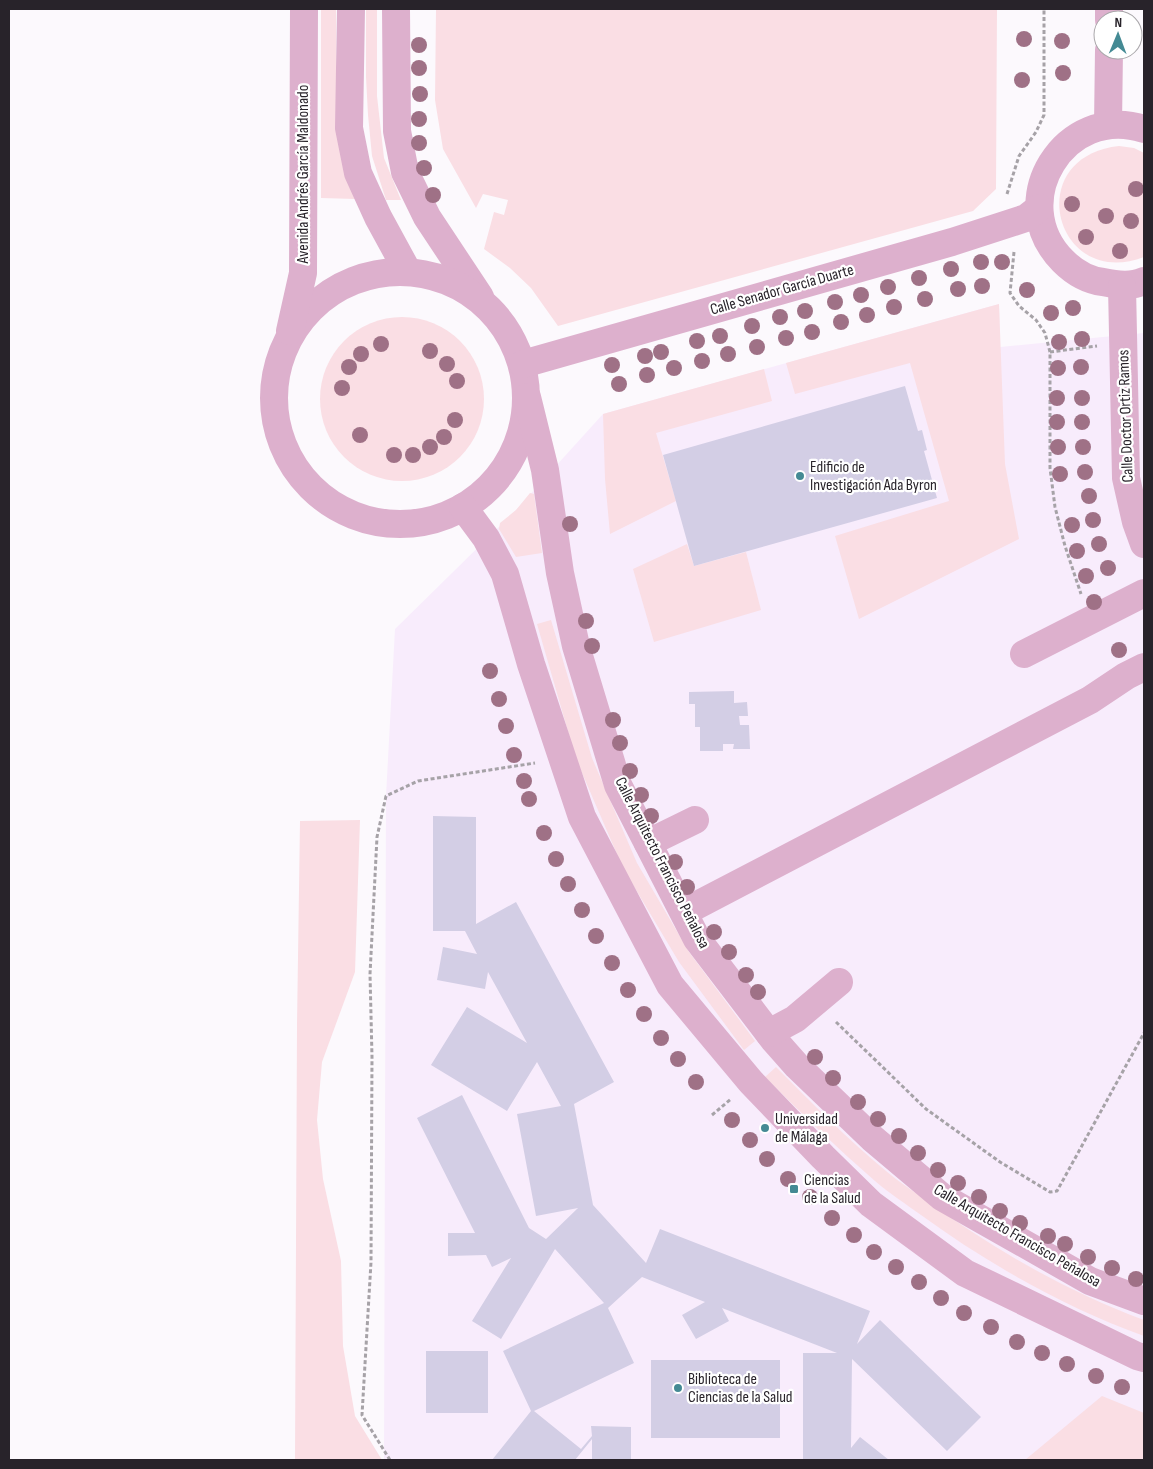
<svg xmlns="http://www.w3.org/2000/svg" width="1153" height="1469" font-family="'Sofia Sans Condensed',sans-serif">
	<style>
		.built { fill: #f8ecfc }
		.green { fill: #fadee4 }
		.building { fill: #d3cee5 }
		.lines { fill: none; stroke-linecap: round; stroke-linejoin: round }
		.path { stroke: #a6a2a7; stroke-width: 3; stroke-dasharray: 4 2.5; stroke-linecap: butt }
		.minor { stroke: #ddb0cd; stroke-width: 28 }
		.tree { fill: #9f7186 }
		.poi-dot { fill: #448a94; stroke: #fff; stroke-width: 2 }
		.labels { text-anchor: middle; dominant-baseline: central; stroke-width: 4.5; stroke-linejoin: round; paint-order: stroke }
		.street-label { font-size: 16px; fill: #28232a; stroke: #fff }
		.poi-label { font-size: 16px; fill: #28232a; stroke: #fff; text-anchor: start }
	</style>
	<rect width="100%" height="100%" fill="#fcf9fd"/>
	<!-- built -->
	<polygon class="built" points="999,304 1000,347 1144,333 1144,1460 384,1460 386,796 395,629 516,510 603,414"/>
	<!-- green -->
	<g class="green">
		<polygon points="321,9 336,9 336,75 355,199 321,198"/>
		<polygon points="366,9 377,9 377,96 384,158 401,200 386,200 372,156 368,115 366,77"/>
		<polygon points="436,9 997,9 996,189 973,211 558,326 531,288 510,268 484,249 494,212 504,215 508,200 483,194 476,208 443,149 435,100"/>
		<path d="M1119,146L1134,148L1144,153V257C1055,291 1020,157 1119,146Z"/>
		<polygon points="999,304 1005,464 1019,539 859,619 835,536 949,501 910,363 795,394 786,363"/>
		<circle cx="402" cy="399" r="82"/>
		<polygon points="764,369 772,401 656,433 676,501 610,534 605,479 603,414"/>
		<polygon points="530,493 534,494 542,553 516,557 499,529 500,523 516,510"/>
		<polygon points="687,544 694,566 746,552 761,610 654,642 633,569"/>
		<polygon points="551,620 592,758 637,863 689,952 755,1041 744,1050 679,962 623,868 576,759 537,624"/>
		<polygon points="360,820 355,972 322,1062 317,1120 323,1179 341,1261 343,1346 355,1416 382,1460 295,1460 297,1025 300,821"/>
		<path d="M776,1067C812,1103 847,1139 886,1171C899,1182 913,1191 926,1200C993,1249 1066,1291 1144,1320V1336C1064,1307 990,1265 921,1215C906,1204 890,1194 875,1181C837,1148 801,1113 765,1077Z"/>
		<polygon points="1102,1396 1144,1413 1144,1460 1025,1460"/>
	</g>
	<!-- building -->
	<g class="building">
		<polygon points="905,386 918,431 922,430 927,450 924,451 937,498 694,566 663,455"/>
		<polygon points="734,691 734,703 747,702 748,716 739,716 740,725 749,725 750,749 733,749 734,744 723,744 723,751 700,751 700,727 695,727 695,704 689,704 689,692"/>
		<polygon points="433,816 476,817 476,924 516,902 614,1082 574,1104 593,1205 646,1263 660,1229 870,1311 857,1344 880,1320 981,1417 947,1451 852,1359 851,1448 860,1437 889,1460 803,1460 803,1353 837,1353 722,1308 729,1321 696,1339 682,1315 705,1302 642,1277 608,1308 634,1363 534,1411 581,1449 592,1436 591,1426 631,1427 631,1460 592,1460 592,1439 575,1460 492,1460 531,1411 503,1351 604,1303 555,1249 501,1339 472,1321 511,1258 492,1267 486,1255 448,1256 448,1233 475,1233 417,1118 462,1095 529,1228 546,1239 578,1208 536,1216 517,1114 561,1106 537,1062 507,1111 431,1065 467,1007 527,1043 488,972 485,989 437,980 443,947 477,954 465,931 433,931"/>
		<rect x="426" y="1351" width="62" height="62"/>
		<rect x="651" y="1360" width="129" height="78"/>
	</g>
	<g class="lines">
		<!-- path -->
		<g class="path">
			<polyline points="1007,194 1019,156 1036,132 1044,115 1044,9"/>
			<polyline points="1014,252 1010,293 1019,306 1036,320 1045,333 1050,352 1050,468 1055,507 1065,546 1081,594"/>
			<polyline points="1050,352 1097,346"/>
			<polyline points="836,1022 926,1109 1000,1162 1050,1192 1057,1191 1144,1033"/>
			<polyline points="712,1115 731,1099"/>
			<polyline points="390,1460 362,1415 371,1262 372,1057 370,974 377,837 386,796 418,781 535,763"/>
		</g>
		<!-- minor -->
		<g class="minor">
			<polyline points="351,9 349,128 358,173 378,217 408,272"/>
			<polyline points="396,9 397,131 405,172 427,217 480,297"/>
			<polyline points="1109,20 1109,9"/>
			<polyline points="1108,125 1109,50"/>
			<path d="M1144,129C1065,103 1004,202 1063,261C1074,272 1087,280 1103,282C1117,285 1131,287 1144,281"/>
			<circle cx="400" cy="398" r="126"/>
			<polyline points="1122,286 1126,478 1136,522 1144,544"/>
			<polyline points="290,331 303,273 304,9"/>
			<polyline points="523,364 952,242 1026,218 1039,208"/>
			<polyline points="527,397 545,470 560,573 576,646 618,785 697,939 774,1040 797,1066 872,1138 942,1197 1090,1281 1144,1301"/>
			<polyline points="463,507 486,538 505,574 531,664 582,817 670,985 751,1082 823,1157 871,1204 965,1273 1137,1356 1144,1358"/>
			<polyline points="1024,654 1144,593"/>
			<polyline points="648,843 695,820"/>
			<polyline points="684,912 1090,700 1126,676 1144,667"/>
			<polyline points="769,1033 795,1019 839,982"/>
		</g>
	</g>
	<!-- trees -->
	<g class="tree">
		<circle cx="1024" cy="39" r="8"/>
		<circle cx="1062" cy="41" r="8"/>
		<circle cx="419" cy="45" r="8"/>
		<circle cx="419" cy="68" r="8"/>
		<circle cx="1063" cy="73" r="8"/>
		<circle cx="1022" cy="80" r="8"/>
		<circle cx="420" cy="94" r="8"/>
		<circle cx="419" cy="119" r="8"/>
		<circle cx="419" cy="143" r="8"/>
		<circle cx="424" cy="168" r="8"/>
		<circle cx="1136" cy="189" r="8"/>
		<circle cx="433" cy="195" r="8"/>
		<circle cx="1072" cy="204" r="8"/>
		<circle cx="1106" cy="216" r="8"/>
		<circle cx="1131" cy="221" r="8"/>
		<circle cx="1086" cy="237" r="8"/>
		<circle cx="1120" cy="251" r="8"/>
		<circle cx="981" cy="262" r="8"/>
		<circle cx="1002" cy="262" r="8"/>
		<circle cx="951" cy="269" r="8"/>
		<circle cx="919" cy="278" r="8"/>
		<circle cx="982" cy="286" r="8"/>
		<circle cx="888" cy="287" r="8"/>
		<circle cx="958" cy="289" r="8"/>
		<circle cx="1027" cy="290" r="8"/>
		<circle cx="861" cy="295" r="8"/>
		<circle cx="925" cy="299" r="8"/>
		<circle cx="835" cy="302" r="8"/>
		<circle cx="894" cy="307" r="8"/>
		<circle cx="1073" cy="308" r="8"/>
		<circle cx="805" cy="311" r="8"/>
		<circle cx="1051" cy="313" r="8"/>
		<circle cx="867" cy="315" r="8"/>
		<circle cx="780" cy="317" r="8"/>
		<circle cx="841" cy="322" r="8"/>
		<circle cx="752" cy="326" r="8"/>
		<circle cx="812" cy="332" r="8"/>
		<circle cx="720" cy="336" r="8"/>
		<circle cx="786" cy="338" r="8"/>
		<circle cx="1082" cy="339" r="8"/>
		<circle cx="697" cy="341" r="8"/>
		<circle cx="1059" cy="342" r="8"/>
		<circle cx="381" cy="344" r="8"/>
		<circle cx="757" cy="347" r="8"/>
		<circle cx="430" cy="351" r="8"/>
		<circle cx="661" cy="352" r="8"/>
		<circle cx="361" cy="354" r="8"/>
		<circle cx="728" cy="354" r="8"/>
		<circle cx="645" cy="356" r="8"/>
		<circle cx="702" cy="361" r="8"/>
		<circle cx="447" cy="364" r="8"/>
		<circle cx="612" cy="365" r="8"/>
		<circle cx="349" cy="367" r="8"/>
		<circle cx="1081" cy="367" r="8"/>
		<circle cx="674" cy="368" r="8"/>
		<circle cx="1058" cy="368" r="8"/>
		<circle cx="647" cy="375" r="8"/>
		<circle cx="457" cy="381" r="8"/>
		<circle cx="619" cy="384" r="8"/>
		<circle cx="342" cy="388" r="8"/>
		<circle cx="1057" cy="398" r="8"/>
		<circle cx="1082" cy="398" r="8"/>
		<circle cx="455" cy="420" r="8"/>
		<circle cx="1057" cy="422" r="8"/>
		<circle cx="1082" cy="422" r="8"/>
		<circle cx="360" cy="435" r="8"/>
		<circle cx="444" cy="437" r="8"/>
		<circle cx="430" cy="447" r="8"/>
		<circle cx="1058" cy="447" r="8"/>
		<circle cx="1083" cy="447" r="8"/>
		<circle cx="394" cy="455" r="8"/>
		<circle cx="413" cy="455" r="8"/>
		<circle cx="1085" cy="472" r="8"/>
		<circle cx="1060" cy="474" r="8"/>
		<circle cx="1089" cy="496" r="8"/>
		<circle cx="1093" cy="520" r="8"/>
		<circle cx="570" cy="524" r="8"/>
		<circle cx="1072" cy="525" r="8"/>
		<circle cx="1099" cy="544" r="8"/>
		<circle cx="1077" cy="551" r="8"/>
		<circle cx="1108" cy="568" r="8"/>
		<circle cx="1086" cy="576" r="8"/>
		<circle cx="1094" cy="602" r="8"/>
		<circle cx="586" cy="621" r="8"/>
		<circle cx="592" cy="646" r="8"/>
		<circle cx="1119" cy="650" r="8"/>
		<circle cx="490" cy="671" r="8"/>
		<circle cx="499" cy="699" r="8"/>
		<circle cx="613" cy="720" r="8"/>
		<circle cx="506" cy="726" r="8"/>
		<circle cx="620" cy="743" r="8"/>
		<circle cx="514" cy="755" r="8"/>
		<circle cx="630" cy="771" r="8"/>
		<circle cx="524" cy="781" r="8"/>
		<circle cx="641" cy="795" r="8"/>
		<circle cx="529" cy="799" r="8"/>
		<circle cx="651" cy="816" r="8"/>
		<circle cx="544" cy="833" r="8"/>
		<circle cx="556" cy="859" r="8"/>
		<circle cx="675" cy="862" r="8"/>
		<circle cx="568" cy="884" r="8"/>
		<circle cx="687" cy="887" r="8"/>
		<circle cx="582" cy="910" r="8"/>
		<circle cx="714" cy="932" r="8"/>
		<circle cx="596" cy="936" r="8"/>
		<circle cx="729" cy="952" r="8"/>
		<circle cx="612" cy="963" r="8"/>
		<circle cx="746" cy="975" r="8"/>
		<circle cx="628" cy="990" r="8"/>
		<circle cx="758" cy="992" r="8"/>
		<circle cx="644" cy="1014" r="8"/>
		<circle cx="661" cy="1038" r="8"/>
		<circle cx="815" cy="1057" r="8"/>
		<circle cx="678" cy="1059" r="8"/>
		<circle cx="833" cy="1078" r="8"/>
		<circle cx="696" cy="1082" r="8"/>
		<circle cx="858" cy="1102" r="8"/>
		<circle cx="878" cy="1119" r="8"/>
		<circle cx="732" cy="1120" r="8"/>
		<circle cx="899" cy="1136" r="8"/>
		<circle cx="750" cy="1140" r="8"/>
		<circle cx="918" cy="1153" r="8"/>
		<circle cx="767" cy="1159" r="8"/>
		<circle cx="938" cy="1170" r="8"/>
		<circle cx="788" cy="1179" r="8"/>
		<circle cx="958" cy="1183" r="8"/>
		<circle cx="810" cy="1197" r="8"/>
		<circle cx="979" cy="1197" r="8"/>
		<circle cx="1000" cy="1211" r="8"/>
		<circle cx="832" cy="1218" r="8"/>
		<circle cx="1020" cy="1223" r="8"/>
		<circle cx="854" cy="1235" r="8"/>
		<circle cx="1048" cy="1236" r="8"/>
		<circle cx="1065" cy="1244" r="8"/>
		<circle cx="874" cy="1252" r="8"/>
		<circle cx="1088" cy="1257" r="8"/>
		<circle cx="896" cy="1267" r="8"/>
		<circle cx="1112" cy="1268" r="8"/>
		<circle cx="1136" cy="1279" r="8"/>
		<circle cx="919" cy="1282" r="8"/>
		<circle cx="941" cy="1298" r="8"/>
		<circle cx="964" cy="1313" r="8"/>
		<circle cx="991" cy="1327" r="8"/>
		<circle cx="1017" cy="1342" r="8"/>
		<circle cx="1042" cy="1353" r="8"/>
		<circle cx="1067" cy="1364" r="8"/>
		<circle cx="1096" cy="1376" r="8"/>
		<circle cx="1122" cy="1387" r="8"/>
	</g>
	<!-- markers -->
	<g class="poi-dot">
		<circle cx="800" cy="476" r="5"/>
		<circle cx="765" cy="1128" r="5"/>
		<rect x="789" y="1184" width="10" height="10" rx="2.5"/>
		<circle cx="678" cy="1388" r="5"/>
	</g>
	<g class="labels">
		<!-- street labels -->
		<g class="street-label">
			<text transform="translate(303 174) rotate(-90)">Avenida Andrés García Maldonado</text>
			<text transform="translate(782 290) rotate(-16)">Calle Senador García Duarte</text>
			<text transform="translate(1126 416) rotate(-92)">Calle Doctor Ortiz Ramos</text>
			<text transform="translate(662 863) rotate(63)">Calle Arquitecto Francisco Peñalosa</text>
			<text transform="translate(1017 1236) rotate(30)">Calle Arquitecto Francisco Peñalosa</text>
		</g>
		<!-- poi labels -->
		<g class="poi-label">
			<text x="810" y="467">Edificio de<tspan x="810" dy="18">Investigación Ada Byron</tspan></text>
			<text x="775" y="1119">Universidad<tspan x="775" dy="18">de Málaga</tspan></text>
			<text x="804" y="1180">Ciencias<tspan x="804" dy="18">de la Salud</tspan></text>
			<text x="688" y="1379">Biblioteca de<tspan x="688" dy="18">Ciencias de la Salud</tspan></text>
		</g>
	</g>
	<!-- border -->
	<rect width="1153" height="1469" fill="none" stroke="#28232a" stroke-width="20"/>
	<!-- north arrow -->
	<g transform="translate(1118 35) rotate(1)"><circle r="24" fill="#ffffff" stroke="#a9a7aa"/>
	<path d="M0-4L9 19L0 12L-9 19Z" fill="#448a94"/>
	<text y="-8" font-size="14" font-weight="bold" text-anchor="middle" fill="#28232a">N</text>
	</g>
</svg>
